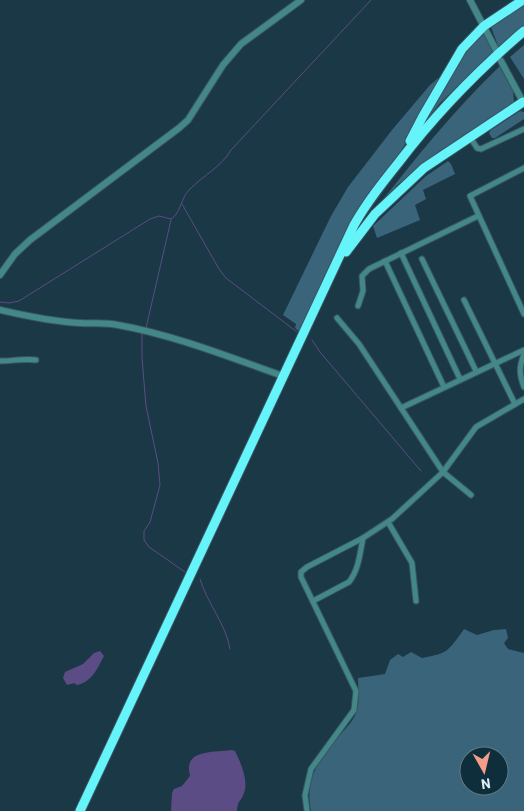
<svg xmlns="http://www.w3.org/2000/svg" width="524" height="811" font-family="Barlow,sans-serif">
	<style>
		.green { fill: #396479; fill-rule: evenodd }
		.water { fill: #5c4c85 }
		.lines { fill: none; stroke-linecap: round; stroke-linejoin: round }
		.stream { stroke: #5c4c85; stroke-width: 1 }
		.minor-casing { stroke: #395562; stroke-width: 7 }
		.tertiary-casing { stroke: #395562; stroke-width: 8 }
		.motorway-casing { stroke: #395562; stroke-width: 11 }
		.minor { stroke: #438789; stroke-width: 5 }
		.tertiary { stroke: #438789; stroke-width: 6 }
		.motorway { stroke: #65f4f9; stroke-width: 9 }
	</style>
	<rect width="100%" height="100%" fill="#1a3846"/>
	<!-- green -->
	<g class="green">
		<polygon points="524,4 524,26 497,48 497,43 491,27"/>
		<polygon points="483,32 494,51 440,103 415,135 464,53"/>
		<polygon points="524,45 524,79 510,57"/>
		<path d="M500,66L513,91L514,102L440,151L395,187L396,188L374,211C414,160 453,111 500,66Z"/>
		<polygon points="448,70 397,158 378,183 300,332 295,328 296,324 283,315 331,216 348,187 392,130 430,85"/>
		<polygon points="520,111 524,112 524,119 495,138 492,138 489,133 491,130"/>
		<polygon points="448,161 451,164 455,174 423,190 426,199 415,205 420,220 377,238 373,226 426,176"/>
		<path d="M464,629L477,635L494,630L506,629L508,638L504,643L508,649L524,653V811H311C304,777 320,759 340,735C346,728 353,721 356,713C360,703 358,688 358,678L385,674L390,660L398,654L403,657L411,652L422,658C449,653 448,651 464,629ZM469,756H499V786H469Z"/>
	</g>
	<!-- water -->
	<g class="water">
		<path d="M100,651L104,656C98,667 92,683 76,685L75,683L67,685L63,678L65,672L83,664L94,653Z"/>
		<path d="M231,750L235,751C240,761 249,781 244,793C241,802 238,799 237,811H171L172,793L174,789L182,786L190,776C183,749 212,753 231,750Z"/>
	</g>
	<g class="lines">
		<!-- stream -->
		<g class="stream">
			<polyline points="182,204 219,269 226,278 297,332"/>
			<path d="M0,302L9,303L19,301L150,219L159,216L171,219C181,213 181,197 190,189C204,175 221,167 231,150L371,0"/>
			<polyline points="146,328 171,220"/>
			<polyline points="142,334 142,358 146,406 158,463 160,485 150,522 144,531 144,540 149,547 185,572"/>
			<polyline points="312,340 320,352 421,471"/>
			<path d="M200,579C207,603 226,624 230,649"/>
		</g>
		<!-- minor casing -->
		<g class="minor-casing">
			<g id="minor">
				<polyline points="470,137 477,148 481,149 524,129"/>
				<polyline points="524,168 470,196 524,314"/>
				<polyline points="401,253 460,379"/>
				<polyline points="422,259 476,371"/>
				<polyline points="385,261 444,387"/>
				<polyline points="464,300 515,404"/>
				<polyline points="358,306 363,291 362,276 369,269 478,216"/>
				<polyline points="337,318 359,344 443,472 471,495"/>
				<path d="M524,354C519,367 519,374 524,387"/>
				<path d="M0,361C13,361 24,358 36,360"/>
				<polyline points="401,408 524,350"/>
				<polyline points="388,522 412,563 416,601"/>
				<path d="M313,601L349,582C359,569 360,553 363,538"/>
				<polyline points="307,811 305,795 311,769 354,710 356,691 301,577 301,572 307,567 363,538 392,519 443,472 476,427 524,399"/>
			</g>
		</g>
		<!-- tertiary casing -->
		<g class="tertiary-casing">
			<g id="tertiary">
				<polyline points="470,0 496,50"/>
				<polyline points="501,61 523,102"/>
				<polyline points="0,275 15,254 30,240 179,128 188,120 223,65 241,44 301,0"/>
				<path d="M0,310C26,316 53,322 80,323C93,324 105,322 118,325C174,335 229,357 283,376"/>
			</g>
		</g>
		<!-- motorway casing -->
		<g class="motorway-casing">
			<g id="motorway">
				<polyline points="410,141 423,116 462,49 484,26 523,0"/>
				<polyline points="346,252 375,214 424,168 523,102"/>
				<path d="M80,811L354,225C367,202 383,182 399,162C437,112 476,72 524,31"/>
			</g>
		</g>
		<!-- minor -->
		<use href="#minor" class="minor"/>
		<!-- tertiary -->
		<use href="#tertiary" class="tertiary"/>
		<!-- motorway -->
		<use href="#motorway" class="motorway"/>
	</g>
	<!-- north arrow -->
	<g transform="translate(484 771) rotate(172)"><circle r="24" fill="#0f2e3b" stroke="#617b86"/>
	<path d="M0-4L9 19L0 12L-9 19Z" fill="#f49d8b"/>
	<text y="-8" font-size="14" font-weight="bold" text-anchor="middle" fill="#ddeef7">N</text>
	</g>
</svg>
